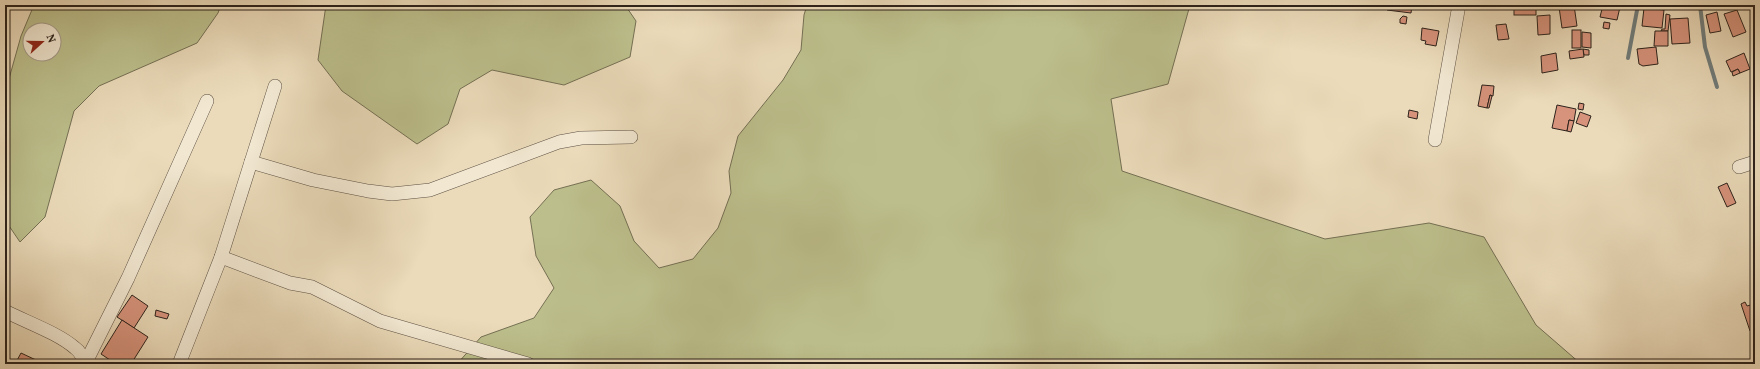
<svg xmlns="http://www.w3.org/2000/svg" width="1760" height="369" font-family="Vollkorn,serif">
	<style>
		.green { fill: #bcbf8c; stroke: #747054; fill-rule: evenodd }
		.lines { fill: none; stroke-linecap: round; stroke-linejoin: round }
		.stream { stroke: #707c7b; stroke-width: 4 }
		.building { fill: #d7937c; stroke: #2c221b }
		.street-casing { stroke: #5c5043; stroke-width: 14 }
		.street { stroke: #f2e8d2; stroke-width: 13 }
	</style>
	<rect width="100%" height="100%" fill="#ebdbba"/>
	<filter id="stains"><feTurbulence type="fractalNoise" baseFrequency=".005" numOctaves="4"/><feColorMatrix values="0 0 0 0 .2 0 0 0 0 .09 0 0 0 0 .02 0 0 0 .5 -.17"/></filter>
	<radialGradient id="worn" r=".72"><stop offset=".6" stop-color="#630" stop-opacity="0"/><stop offset="1" stop-color="#630" stop-opacity=".3"/></radialGradient>
	<!-- green -->
	<g class="green">
		<path d="M34,5H221L218,13L197,43L99,86L74,111L45,217L20,242L5,220V93L21,36ZM30,30H54V54H30Z"/>
		<polygon points="326,5 625,5 636,21 630,57 564,85 492,70 460,89 448,124 417,144 342,91 318,60"/>
		<polygon points="807,5 1190,5 1168,84 1111,99 1122,171 1325,239 1429,223 1484,237 1536,325 1581,364 457,364 481,337 534,318 554,288 536,256 530,217 554,190 591,180 620,206 634,241 659,268 693,259 718,228 731,193 729,171 738,136 783,80 801,50 804,15"/>
	</g>
	<g class="lines">
		<!-- stream -->
		<g class="stream">
			<polyline points="1700,5 1705,47 1717,87"/>
			<polyline points="1628,58 1638,5"/>
		</g>
	</g>
	<!-- building -->
	<g class="building">
		<polygon points="1388,5 1412,5 1411,13 1387,10"/>
		<rect x="1514" y="5" width="22" height="10"/>
		<polygon points="1574,5 1577,26 1562,28 1559,7"/>
		<polygon points="1603,5 1620,7 1617,20 1600,17"/>
		<polygon points="1658,5 1683,5 1682,9 1658,7"/>
		<polygon points="1644,8 1664,10 1662,28 1642,26"/>
		<polygon points="1737,10 1746,32 1733,37 1724,14"/>
		<polygon points="1717,12 1721,31 1710,33 1706,15"/>
		<polygon points="1666,14 1670,15 1668,31 1661,31 1662,29 1665,29"/>
		<polygon points="1550,15 1550,34 1538,35 1537,16"/>
		<polygon points="1403,16 1407,17 1406,24 1400,23 1400,19"/>
		<polygon points="1688,18 1690,43 1672,44 1670,19"/>
		<polygon points="1604,22 1610,23 1609,29 1603,28"/>
		<polygon points="1506,24 1509,39 1498,40 1496,25"/>
		<polygon points="1422,28 1439,31 1436,46 1425,44 1426,41 1421,40"/>
		<rect x="1572" y="30" width="9" height="18"/>
		<polygon points="1655,31 1668,31 1668,46 1654,46"/>
		<polygon points="1582,32 1591,33 1591,48 1582,47"/>
		<polygon points="1656,47 1658,64 1643,66 1639,64 1637,49"/>
		<polygon points="1583,49 1589,50 1589,55 1584,55"/>
		<polygon points="1583,49 1584,57 1570,59 1569,51"/>
		<polygon points="1556,53 1558,70 1542,73 1541,56"/>
		<polygon points="1744,53 1750,69 1740,73 1738,69 1731,72 1726,61"/>
		<polygon points="1738,69 1740,73 1733,76 1732,72"/>
		<polygon points="1482,85 1494,86 1493,96 1490,95 1487,108 1478,106"/>
		<polygon points="1490,95 1492,96 1489,108 1487,108"/>
		<polygon points="1579,103 1584,104 1583,110 1578,109"/>
		<polygon points="1557,105 1576,109 1574,121 1569,120 1567,131 1552,128"/>
		<polygon points="1409,110 1418,112 1417,119 1408,117"/>
		<polygon points="1580,112 1591,116 1587,127 1576,123"/>
		<polygon points="1569,120 1574,121 1571,132 1567,131"/>
		<polygon points="1727,183 1736,203 1727,207 1718,187"/>
		<polygon points="132,295 148,306 134,328 117,317"/>
		<polygon points="1745,302 1747,306 1754,304 1755,308 1755,329 1750,331 1741,304"/>
		<polygon points="156,310 169,314 167,319 155,316"/>
		<polygon points="122,320 148,337 131,364 116,364 101,354"/>
		<polygon points="21,353 36,360 34,364 15,364"/>
	</g>
	<g class="lines">
		<!-- street casing -->
		<g class="street-casing">
			<g id="street">
				<polyline points="1435,140 1459,5"/>
				<polyline points="251,162 313,180 368,191 392,194 430,190 559,142 581,138 631,137"/>
				<polyline points="1739,167 1755,162"/>
				<polyline points="221,257 290,283 312,287 380,321 528,364"/>
				<path d="M5,311C26,322 58,333 75,348C81,352 83,358 84,364"/>
				<polyline points="85,364 128,278 207,101"/>
				<polyline points="179,364 221,257 275,86"/>
			</g>
		</g>
		<!-- street -->
		<use href="#street" class="street"/>
	</g>
	<!-- margin -->
	<rect width="1760" height="369" fill="none" stroke="#ebdbba" stroke-width="20"/>
	<rect x="6" y="6" width="1748" height="357" fill="none" stroke="#2c221b" stroke-width="2"/>
	<rect x="10" y="10" width="1740" height="349" fill="none" stroke="#2c221b"/>
	<!-- north arrow -->
	<g transform="translate(42 42) rotate(69)"><circle r="19" fill="#f2e8d2" stroke="#a39989"/>
	<path d="M0-3L7 15L0 10L-7 15Z" fill="#8f2418"/>
	<text y="-6" font-size="11" font-weight="bold" text-anchor="middle" fill="#2c221b">N</text>
	</g>
	<rect width="100%" height="100%" filter="url(#stains)"/>
	<rect width="100%" height="100%" fill="url(#worn)"/>
</svg>
